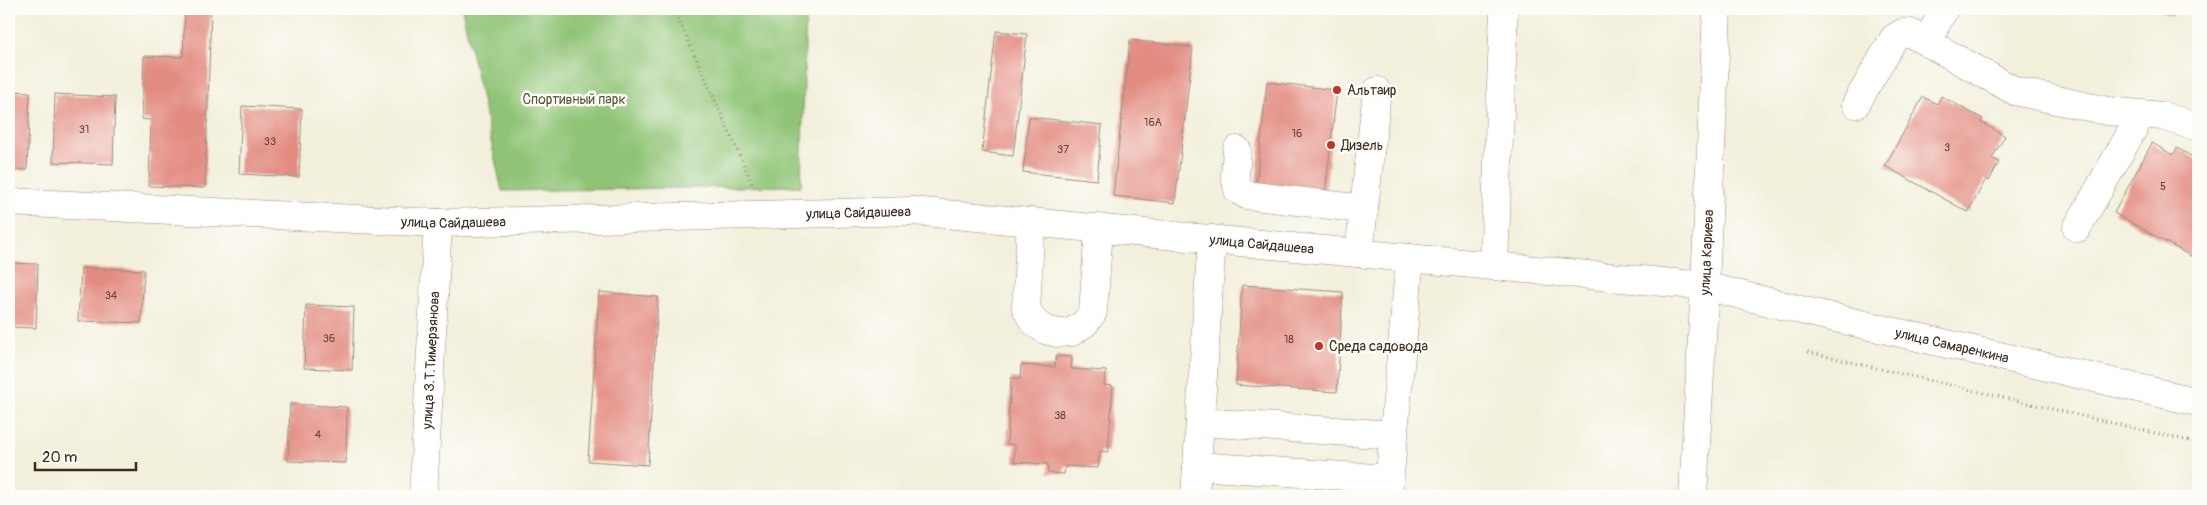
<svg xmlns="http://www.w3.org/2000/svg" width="2207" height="505" font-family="Pangolin,sans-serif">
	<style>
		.green { fill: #8fc476; stroke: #65774a }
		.building { fill: #e38c82 }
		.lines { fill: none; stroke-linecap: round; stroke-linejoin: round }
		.minor-casing { stroke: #968c7c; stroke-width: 29 }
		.major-casing { stroke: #968c7c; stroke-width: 29 }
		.path { stroke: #968c7c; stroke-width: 3; stroke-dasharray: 1 4; stroke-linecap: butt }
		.minor { stroke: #fff; stroke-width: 28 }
		.major { stroke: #fff; stroke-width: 28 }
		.poi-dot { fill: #c8321e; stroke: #fdfcf7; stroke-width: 2 }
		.labels { text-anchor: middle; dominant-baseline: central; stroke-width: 5; stroke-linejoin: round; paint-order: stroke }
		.number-label { font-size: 11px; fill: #654237 }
		.poi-label { font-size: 14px; fill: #3b2a1e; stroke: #fdfcf7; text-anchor: start }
		.park-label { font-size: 14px; fill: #545838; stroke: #fdfcf7 }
		.street-label { font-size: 14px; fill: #3b2a1e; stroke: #fdfcf7 }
	</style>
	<rect width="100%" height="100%" fill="#fdfcf7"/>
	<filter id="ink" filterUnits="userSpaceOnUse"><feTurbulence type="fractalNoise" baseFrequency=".02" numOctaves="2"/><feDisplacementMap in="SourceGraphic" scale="10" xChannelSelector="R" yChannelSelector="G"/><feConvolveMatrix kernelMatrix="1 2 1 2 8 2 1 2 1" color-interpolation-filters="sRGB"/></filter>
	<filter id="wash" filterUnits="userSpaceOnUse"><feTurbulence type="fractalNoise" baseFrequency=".0096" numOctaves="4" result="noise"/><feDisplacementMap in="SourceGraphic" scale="20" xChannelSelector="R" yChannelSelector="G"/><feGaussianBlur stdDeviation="1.12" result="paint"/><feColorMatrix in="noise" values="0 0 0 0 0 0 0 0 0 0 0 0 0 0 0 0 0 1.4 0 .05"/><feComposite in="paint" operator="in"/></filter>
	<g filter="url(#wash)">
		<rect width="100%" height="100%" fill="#f2efdb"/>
		<!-- green -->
		<polygon class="green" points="462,9 806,9 801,186 502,191"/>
		<g id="blocks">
			<!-- building -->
			<g class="building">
				<polygon points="185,9 211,9 205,188 149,186 151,120 142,119 144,56 183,57"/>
				<polygon points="2158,9 2176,9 2172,16"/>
				<polygon points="996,31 1027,34 1013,156 982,152"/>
				<polygon points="1130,40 1193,47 1175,203 1113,196"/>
				<polygon points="1267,82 1337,90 1325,194 1256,186"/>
				<polygon points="9,91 30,92 27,170 9,170"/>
				<polygon points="55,94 115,97 113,164 53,162"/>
				<polygon points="1941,96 1983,119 1981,122 2005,136 1992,158 1999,162 1989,181 1986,179 1968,212 1885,166 1923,97 1937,104"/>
				<polygon points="242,106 302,109 299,177 239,174"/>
				<polygon points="1029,117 1102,125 1097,180 1023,172"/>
				<polygon points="2152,143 2173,155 2177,148 2198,160 2198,255 2196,259 2114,213"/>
				<polygon points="9,263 38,264 36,328 9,327"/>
				<polygon points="81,268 144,270 141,323 78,321"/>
				<polygon points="1242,285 1343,292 1337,392 1236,385"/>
				<polygon points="599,292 658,297 648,465 588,461"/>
				<polygon points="306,305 354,307 352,370 304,368"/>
				<polygon points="1056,356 1072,357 1071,369 1106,371 1104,385 1113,386 1108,452 1100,451 1098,468 1065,466 1064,474 1048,473 1048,464 1014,462 1015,445 1007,444 1011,378 1020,379 1021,365 1055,367"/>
				<polygon points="290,404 347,407 346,463 288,461"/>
			</g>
		</g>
	</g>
	<g filter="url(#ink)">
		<use href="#blocks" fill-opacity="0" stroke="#968c7c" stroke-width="1"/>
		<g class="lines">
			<!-- minor casing -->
			<g class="minor-casing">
				<g id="minor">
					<polyline points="1927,42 1944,9"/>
					<polyline points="1856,104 1894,38 1902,33 1910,33 2015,91 2107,111 2162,116 2198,127"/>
					<polyline points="1237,150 1235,176 1238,190 1246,195 1364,209"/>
					<path id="s1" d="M9,202L438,223L913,211L1705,286"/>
					<polyline points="1031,222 1026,308 1033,321 1045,330 1058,333 1072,332 1085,323 1093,312 1099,228"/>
					<polyline points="2077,228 2141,115"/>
					<polyline points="1359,253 1377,91"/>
					<polyline points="1494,266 1504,9"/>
					<polyline points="1200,422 1394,435"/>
					<polyline points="1197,466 1389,479"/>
					<path id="s2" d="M423,496L438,223"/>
					<polyline points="1195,496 1212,239"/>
					<polyline points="1388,496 1410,258"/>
				</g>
			</g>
			<!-- major casing -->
			<g class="major-casing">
				<g id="major">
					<path id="s3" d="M1705,286L1805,311L2198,402"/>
					<path id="s4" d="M1693,496L1705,286L1717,9"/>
				</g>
			</g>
			<!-- path -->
			<g class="path">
				<polyline points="674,9 753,185"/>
				<polyline points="1808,352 2198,443"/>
			</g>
			<!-- minor -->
			<use href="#minor" class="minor"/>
			<!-- major -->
			<use href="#major" class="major"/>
		</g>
	</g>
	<!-- markers -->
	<g class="poi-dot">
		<circle cx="1337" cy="90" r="5"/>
		<circle cx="1331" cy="145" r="5"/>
		<circle cx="1319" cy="346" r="5"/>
	</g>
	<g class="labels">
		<!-- number labels -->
		<g class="number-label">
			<text x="1153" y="122">16А</text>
			<text x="84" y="129">31</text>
			<text x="1297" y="133">16</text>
			<text x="270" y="141">33</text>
			<text x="1947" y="147">3</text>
			<text x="1063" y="149">37</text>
			<text x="2163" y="186">5</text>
			<text x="111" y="295">34</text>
			<text x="329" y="338">36</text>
			<text x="1289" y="339">18</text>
			<text x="1060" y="415">38</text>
			<text x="318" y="434">4</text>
		</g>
		<!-- poi labels -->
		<g class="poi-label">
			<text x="1347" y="90">Альтаир</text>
			<text x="1341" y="145">Дизель</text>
			<text x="1329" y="346">Среда садовода</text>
		</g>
		<!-- park labels -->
		<g class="park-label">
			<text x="574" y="99">Спортивный парк</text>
		</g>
		<!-- street labels -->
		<g class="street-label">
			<text stroke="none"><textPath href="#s1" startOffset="850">улица Сайдашева</textPath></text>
			<text stroke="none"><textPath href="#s1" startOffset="445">улица Сайдашева</textPath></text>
			<text stroke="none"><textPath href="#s1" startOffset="1255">улица Сайдашева</textPath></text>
			<text stroke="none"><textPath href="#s4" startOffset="244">улица Кариева</textPath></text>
			<text stroke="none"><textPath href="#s3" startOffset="254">улица Самаренкина</textPath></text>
			<text stroke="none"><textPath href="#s2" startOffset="136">улица З.Т.Тимерзянова</textPath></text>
		</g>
	</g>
	<!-- margin -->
	<rect width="2207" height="505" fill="none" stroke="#fdfcf7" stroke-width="30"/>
	<!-- scale -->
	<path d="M35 462v8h101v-8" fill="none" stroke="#3b2a1e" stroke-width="2.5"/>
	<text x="42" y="462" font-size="15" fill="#3b2a1e" stroke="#fdfcf7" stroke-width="4" paint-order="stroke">20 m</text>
</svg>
